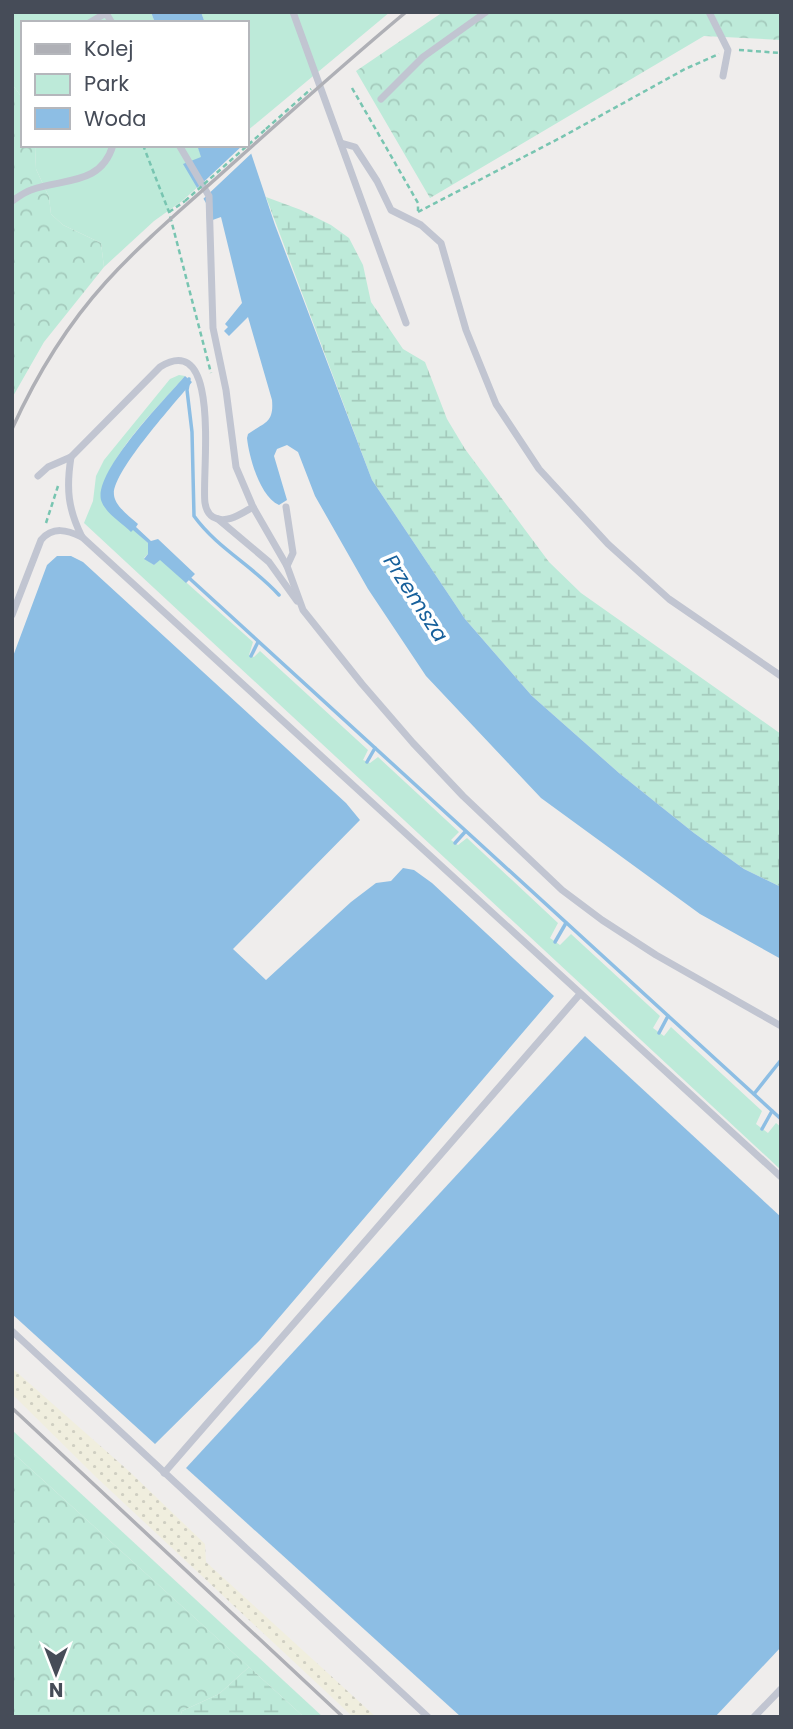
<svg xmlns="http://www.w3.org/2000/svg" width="793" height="1729" font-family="Poppins,sans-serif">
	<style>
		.green { fill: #bdead9 }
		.forest { fill: url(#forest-crowns) }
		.wetland { fill: url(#wetland-marsh) }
		.sand { fill: url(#sand-dots) }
		.water { fill: #8dbee4 }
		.pier { fill: #efedec }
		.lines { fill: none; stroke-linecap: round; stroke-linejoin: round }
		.stream { stroke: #8dbee4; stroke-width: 3.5 }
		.path { stroke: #78c5b1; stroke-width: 2.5; stroke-dasharray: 5 3.5; stroke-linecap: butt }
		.service { stroke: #c1c5d1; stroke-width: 7 }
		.rail { stroke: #afb0b6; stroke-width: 3.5 }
		.path-bridge { stroke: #78c5b1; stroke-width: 2.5; stroke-dasharray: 5 3.5; stroke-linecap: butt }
		.labels { text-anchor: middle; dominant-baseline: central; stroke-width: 7; stroke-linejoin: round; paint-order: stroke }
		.water-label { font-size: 21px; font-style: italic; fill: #17609b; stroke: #fff }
	</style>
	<defs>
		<pattern id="forest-crowns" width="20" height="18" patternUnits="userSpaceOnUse" patternTransform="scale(1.75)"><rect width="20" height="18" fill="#bdead9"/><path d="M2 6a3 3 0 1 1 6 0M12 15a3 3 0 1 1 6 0" fill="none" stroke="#a4cabc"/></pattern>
		<pattern id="wetland-marsh" width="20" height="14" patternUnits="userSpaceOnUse" patternTransform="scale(1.75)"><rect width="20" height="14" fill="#bdead9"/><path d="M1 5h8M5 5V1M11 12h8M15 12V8" fill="none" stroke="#a4cabc"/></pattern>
		<pattern id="sand-dots" width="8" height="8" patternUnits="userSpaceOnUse" patternTransform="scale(1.75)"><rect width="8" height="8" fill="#f0eede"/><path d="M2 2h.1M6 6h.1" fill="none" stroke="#cfcec1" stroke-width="1.8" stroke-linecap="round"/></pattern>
	</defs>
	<rect width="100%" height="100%" fill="#efedec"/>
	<!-- green -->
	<g class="green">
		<polygon points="12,12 151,12 155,23 23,23 23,99 12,84"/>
		<polygon points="201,12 390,12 247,131 247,23 205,23"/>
		<polygon points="35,145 197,145 209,177 182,201 154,221 104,267 101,243 63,225 51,214 49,197 36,169"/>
		<path d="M179,375L185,376C157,409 106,455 101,499L148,543V554L144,558L154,565L160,559L253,642L249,655L254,657L260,651L368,750L363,760L370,763L378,757L459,832L451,840L458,845L467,838L558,923L550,938L560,945L571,934L660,1016L653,1028L664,1036L671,1027L762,1111L756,1124L768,1133L776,1123L781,1127V1170L84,523L93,501L96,476L104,460L170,379Z"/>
		<polygon points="12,1430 323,1717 304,1717 12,1452"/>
	</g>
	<!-- forest -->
	<g class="forest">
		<polygon points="443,12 781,12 781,40 704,36 430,198 356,71"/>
		<polygon points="12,84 23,99 23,145 35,145 36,169 49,197 51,214 63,225 101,243 104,267 44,342 12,398"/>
		<polygon points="12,1452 249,1667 219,1694 182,1711 180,1717 12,1717"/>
	</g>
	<!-- wetland -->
	<g class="wetland">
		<polygon points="266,197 301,210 331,225 349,238 363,265 371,302 403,349 425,362 447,419 465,449 549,562 581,593 781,734 781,887 744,869 694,833 619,773 532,696 465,619 372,480"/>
		<polygon points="249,1667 304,1717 180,1717 182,1711 219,1694"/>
	</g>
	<!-- sand -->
	<polygon class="sand" points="12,1368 131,1473 205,1544 206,1562 376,1717 353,1717 96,1477 12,1394"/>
	<!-- water -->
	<g class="water">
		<polygon points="151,12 201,12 205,23 155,23"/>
		<path d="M247,141L275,225L372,480L465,619L532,696L619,773L694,833L744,869L781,887V959L700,914L541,798L426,676L368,589L315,496L298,452L287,445L277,449L274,456L287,500L279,505C260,497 249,457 247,438L248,434C265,422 274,423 272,400L248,317L229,336L224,331L228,327L225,324L242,303L221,217L207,222L206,203L183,164L201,157L197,145H247Z"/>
		<path d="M185,376L192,382C176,402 111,473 114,495C115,506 130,517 138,524L136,527L151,541L158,539L195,574L186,583L160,560L154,565L144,559L148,554V543L133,530L131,532C122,523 105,513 101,500C94,471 166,398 185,376Z"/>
		<polygon points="57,556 71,556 83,562 346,803 360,820 233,949 266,980 351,902 376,883 391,881 403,868 414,870 432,883 554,996 260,1340 155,1444 12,1314 12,659 47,565"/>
		<polygon points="585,1036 781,1217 781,1647 715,1717 461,1717 186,1468"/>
	</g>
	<!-- pier -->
	<polygon class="pier" points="250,139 254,151 202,200 194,191 243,145 247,145"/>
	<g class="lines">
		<!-- stream -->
		<g class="stream">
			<path d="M189,379L187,390L192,432L194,516C217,548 253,566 279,595"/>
			<polyline points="188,577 781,1119"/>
			<polyline points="251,656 258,642"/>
			<polyline points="367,762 375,748"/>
			<polyline points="455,843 465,832"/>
			<polyline points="555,942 566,923"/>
			<polyline points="659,1033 668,1016"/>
			<polyline points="754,1094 781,1060"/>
			<polyline points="762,1129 772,1111"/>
		</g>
		<!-- path -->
		<g class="path">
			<polyline points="739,50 781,53"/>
			<polyline points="352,88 418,203 418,211"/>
			<polyline points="266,129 311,89"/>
			<polyline points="143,145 169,212 211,373"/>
			<polyline points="169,212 185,201"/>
			<polyline points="418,212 560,138 685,69 719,54"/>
			<polyline points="46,523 58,486"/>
		</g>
		<!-- service -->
		<g class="service">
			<polyline points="293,12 406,323"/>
			<polyline points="709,12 728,50 723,76"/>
			<polyline points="89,23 106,13 112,23"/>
			<polyline points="381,99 423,57 486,12"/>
			<polyline points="341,143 355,147 377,181 391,210 421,225 441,243 466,330 496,404 539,469 608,544 669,599 781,676"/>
			<polyline points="179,145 209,196 213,328 226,390 236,467 253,507 287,566 303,610 362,684 413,743 463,796 562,890 602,920 656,955 781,1026"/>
			<path d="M12,201C18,197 25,192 31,190C63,178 101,186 113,145"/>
			<path d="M71,457C66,489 68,509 82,537L781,1177"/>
			<path d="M38,476L48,467L71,457L160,367C223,328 201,478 205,503C206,509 208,514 213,517C226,525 242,513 253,507"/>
			<polyline points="286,507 293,553 287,566"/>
			<polyline points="218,519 269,562 297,601"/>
			<path d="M12,615L41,540C53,526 67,530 82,537"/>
			<polyline points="12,1331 428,1717"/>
			<polyline points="164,1473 580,994"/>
			<polyline points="754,1717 781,1689"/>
		</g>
		<!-- rail -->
		<g class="rail">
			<path d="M12,429C36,376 67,325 106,282C144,240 188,204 230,166C288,114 346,62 406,12"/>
			<polyline points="12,1408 343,1717"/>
		</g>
		<!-- path-bridge -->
		<polyline class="path-bridge" points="185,201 266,129"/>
	</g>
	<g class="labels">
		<!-- water labels -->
		<g class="water-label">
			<text transform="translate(416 598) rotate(57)">Przemsza</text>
		</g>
	</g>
	<!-- border -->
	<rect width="793" height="1729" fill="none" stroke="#464c58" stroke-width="28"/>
	<!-- legend -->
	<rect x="21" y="21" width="228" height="126" fill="#ffffff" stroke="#b5b7bc" stroke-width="2"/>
	<rect x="35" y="44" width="35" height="10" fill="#afb0b6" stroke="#b5b7bc" stroke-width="2"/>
	<text x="84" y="56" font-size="21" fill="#464c58">Kolej</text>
	<rect x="35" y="74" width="35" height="21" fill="#bdead9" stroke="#b5b7bc" stroke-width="2"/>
	<text x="84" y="91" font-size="21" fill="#464c58">Park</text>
	<rect x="35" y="108" width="35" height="21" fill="#8dbee4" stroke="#b5b7bc" stroke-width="2"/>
	<text x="84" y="126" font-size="21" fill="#464c58">Woda</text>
	<!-- north arrow -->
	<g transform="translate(56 1673) rotate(180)" stroke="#ffffff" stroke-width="5" paint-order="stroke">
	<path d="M0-5L12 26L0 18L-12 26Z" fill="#464c58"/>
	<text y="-10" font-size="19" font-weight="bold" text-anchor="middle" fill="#464c58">N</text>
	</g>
</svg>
